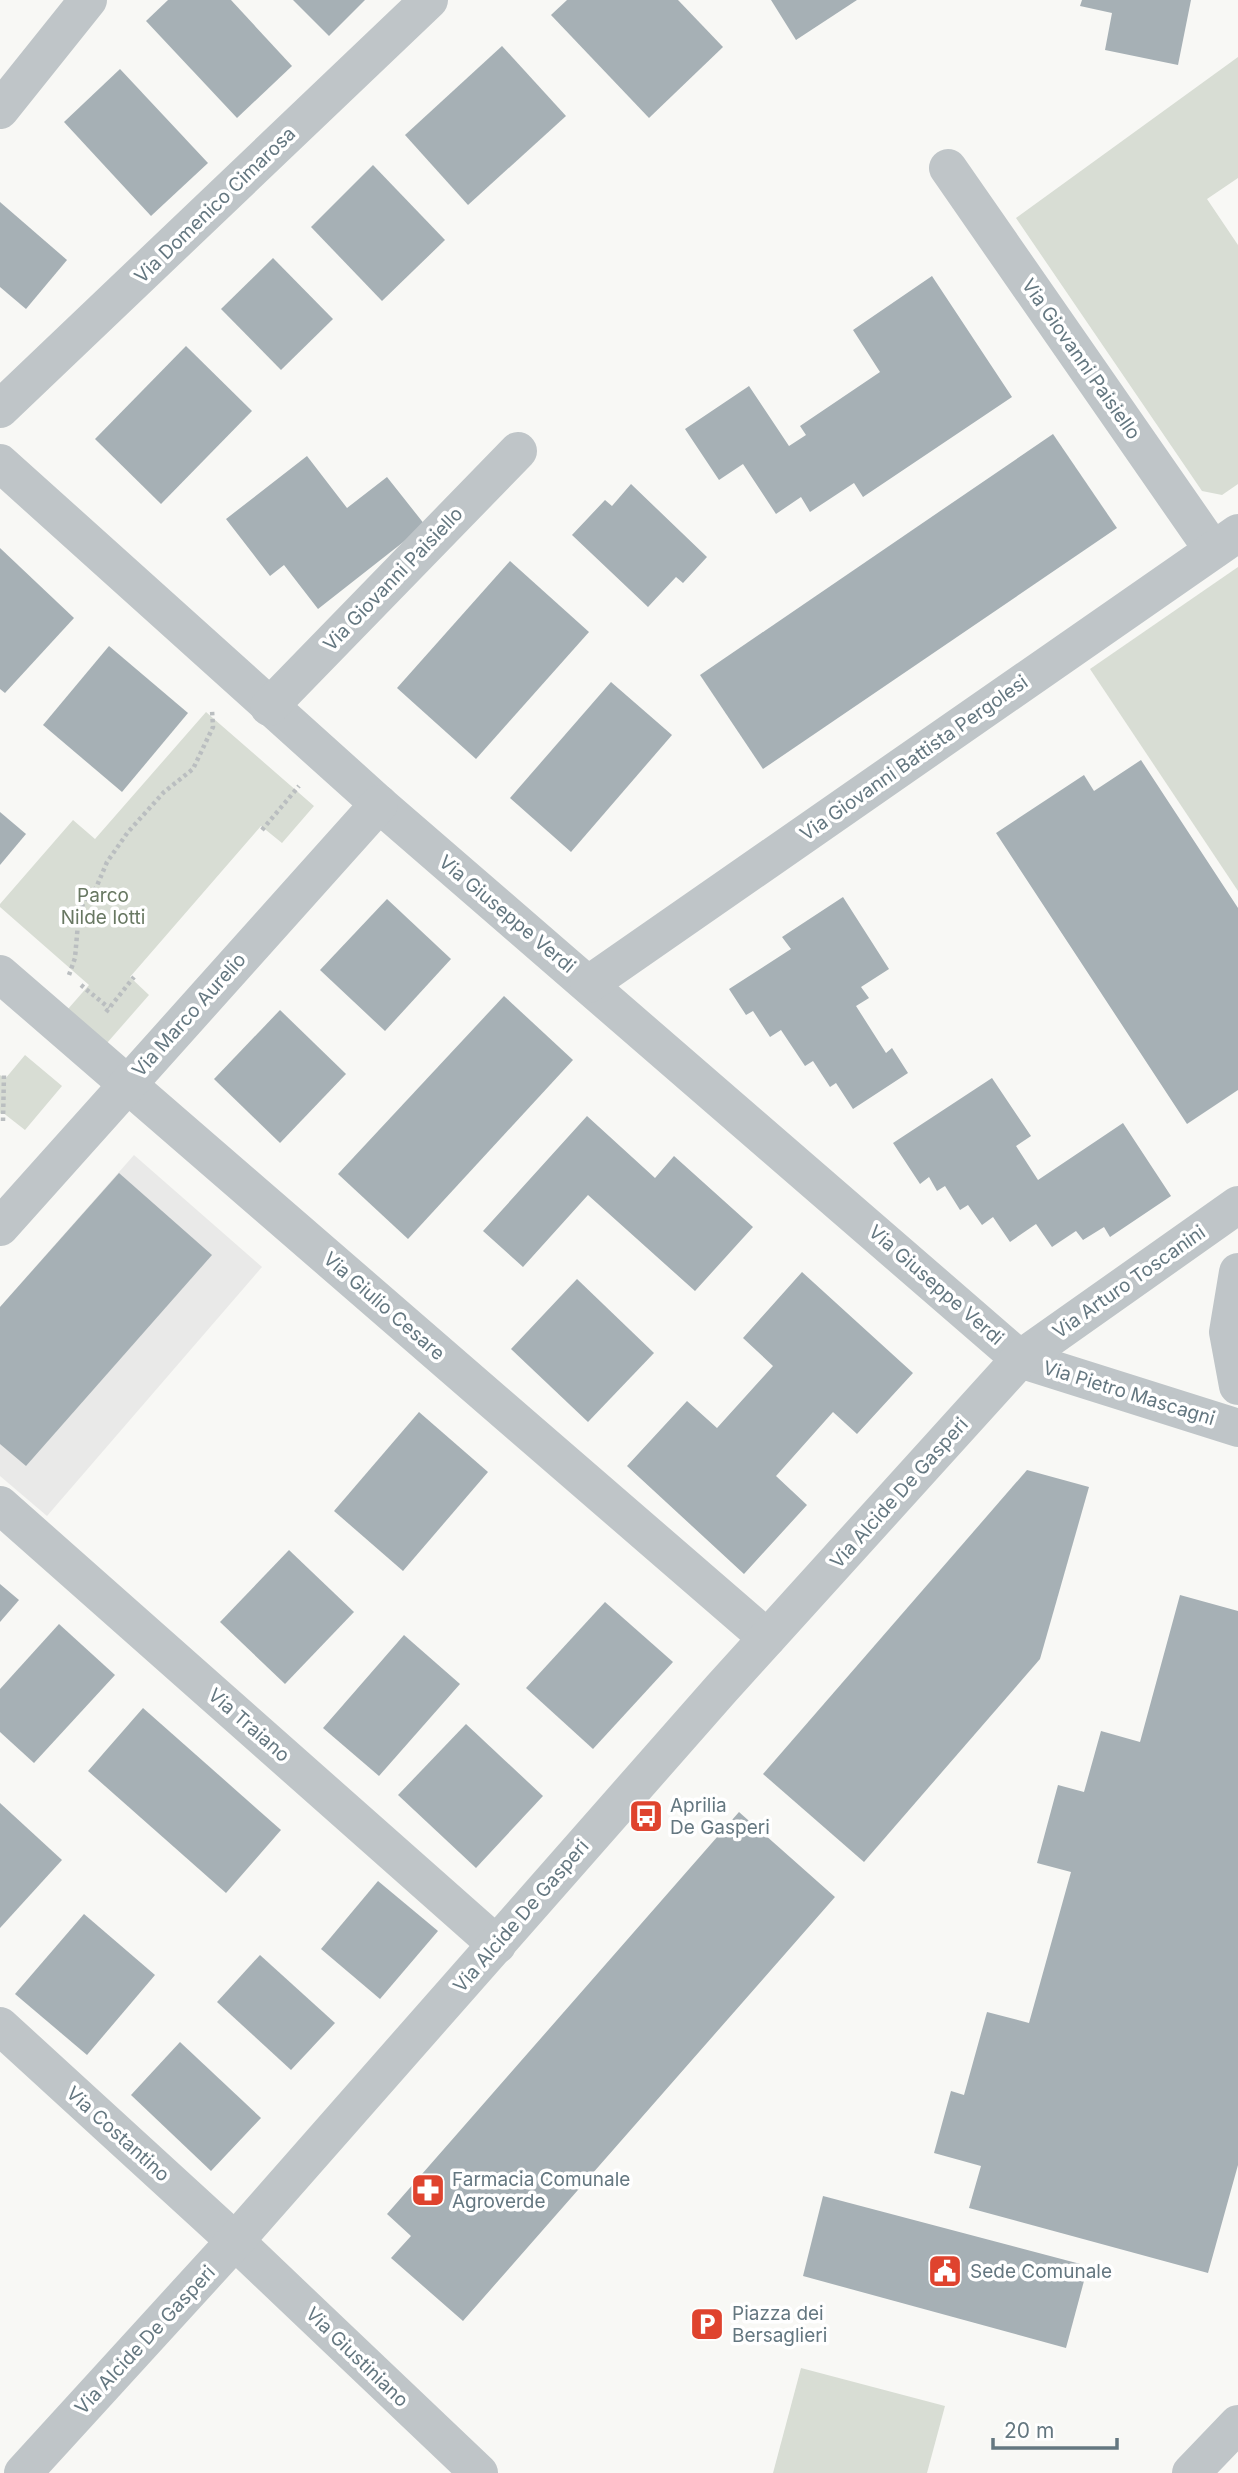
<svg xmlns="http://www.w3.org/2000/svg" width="1238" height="2473" font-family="Inter,sans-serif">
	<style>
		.built { fill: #e9e9e8 }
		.green { fill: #d8ddd4 }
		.building { fill: #a6b0b5 }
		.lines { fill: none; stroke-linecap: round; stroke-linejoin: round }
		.path { stroke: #babec0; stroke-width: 4.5; stroke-dasharray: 3.5 3.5; stroke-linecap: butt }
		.minor { stroke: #bfc5c8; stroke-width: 38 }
		.labels { text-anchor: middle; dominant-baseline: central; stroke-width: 7; stroke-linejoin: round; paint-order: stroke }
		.street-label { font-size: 19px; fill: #647780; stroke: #fff }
		.park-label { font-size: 19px; fill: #687862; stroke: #fff }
		.poi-label { font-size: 19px; fill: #647780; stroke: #fff; text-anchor: start }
	</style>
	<rect width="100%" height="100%" fill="#f8f8f5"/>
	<!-- built -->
	<polygon class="built" points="134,1155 262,1267 47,1516 0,1476 0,1307"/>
	<!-- green -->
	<g class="green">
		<polygon points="1238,57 1238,178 1207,199 1238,245 1238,484 1222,495 1202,491 1016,218"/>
		<polygon points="1238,567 1238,891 1090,669"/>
		<polygon points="206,712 314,806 282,843 261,826 130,977 149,995 107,1043 68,1009 89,985 0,907 0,904 73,820 95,839"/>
		<polygon points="25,1055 62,1086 25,1130 2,1112 0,1114 0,1075 5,1079"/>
		<polygon points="801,2368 945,2406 927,2473 773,2473"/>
	</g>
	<!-- building -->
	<g class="building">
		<polygon points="168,0 231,0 292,66 237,118 146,21"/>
		<polygon points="293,0 365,0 329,36"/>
		<polygon points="567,0 678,0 723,47 649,118 551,15"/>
		<polygon points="771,0 857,0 796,40"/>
		<polygon points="1082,0 1191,0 1178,65 1105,50 1112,13 1080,6"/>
		<polygon points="502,46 566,116 468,205 405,135"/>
		<polygon points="120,69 208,163 151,216 64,122"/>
		<polygon points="373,165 445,240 382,301 311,227"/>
		<polygon points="0,202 67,260 26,309 0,287"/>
		<polygon points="273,258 333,319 281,370 221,309"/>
		<polygon points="932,276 1012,397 863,497 854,483 810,512 801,497 776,514 743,464 719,480 685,429 749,386 789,446 806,435 800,426 880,372 853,330"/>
		<polygon points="186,346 252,411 161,504 95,439"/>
		<polygon points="1053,434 1117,528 763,769 700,675"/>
		<polygon points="307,456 347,508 387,477 425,525 318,609 284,565 270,576 226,519"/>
		<polygon points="631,484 707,557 683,583 676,577 648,607 572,535 605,500 612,506"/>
		<polygon points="0,548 74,618 5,693 0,689"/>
		<polygon points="510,561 589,632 476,759 397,688"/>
		<polygon points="109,646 188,713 122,792 43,725"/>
		<polygon points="611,682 672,735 571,852 510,798"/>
		<polygon points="1141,760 1238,908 1238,1090 1187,1124 996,833 1084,775 1094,791"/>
		<polygon points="0,812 26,834 0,865"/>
		<polygon points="843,897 889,969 861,987 869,998 856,1006 886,1053 892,1048 908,1073 853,1109 836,1083 830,1087 813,1061 805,1066 781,1030 770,1037 753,1011 746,1015 729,989 791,949 782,937"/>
		<polygon points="387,899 451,959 385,1031 320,970"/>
		<polygon points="504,996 573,1060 408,1239 338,1174"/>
		<polygon points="280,1010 346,1074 280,1143 214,1079"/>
		<polygon points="992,1078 1031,1136 1016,1146 1038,1180 1123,1123 1171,1196 1110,1237 1104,1227 1083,1240 1076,1231 1052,1247 1036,1224 1010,1242 993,1217 982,1225 968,1205 960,1210 945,1186 937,1191 929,1177 920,1184 893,1143"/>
		<polygon points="587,1116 655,1178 674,1156 753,1227 695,1291 588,1195 523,1267 483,1231"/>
		<polygon points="119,1173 212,1255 26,1466 0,1444 0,1307"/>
		<polygon points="802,1272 913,1373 857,1434 833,1412 776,1476 807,1505 744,1574 627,1466 687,1401 717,1428 773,1366 743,1338"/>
		<polygon points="577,1279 654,1353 588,1422 511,1349"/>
		<polygon points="419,1412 488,1472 403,1571 334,1511"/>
		<polygon points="1027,1470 1089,1487 1040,1659 864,1862 763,1774"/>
		<polygon points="289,1550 354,1612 285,1684 220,1622"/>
		<polygon points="0,1584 19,1600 0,1622"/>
		<polygon points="1180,1595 1238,1611 1238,2165 1208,2273 969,2208 981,2166 934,2153 951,2091 964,2095 987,2012 1029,2023 1071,1872 1037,1863 1058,1785 1084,1792 1101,1731 1140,1742"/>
		<polygon points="605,1602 673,1662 593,1749 526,1688"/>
		<polygon points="59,1624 115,1675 34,1763 0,1732 0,1689"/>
		<polygon points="404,1635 460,1684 379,1776 323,1728"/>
		<polygon points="143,1708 281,1830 226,1893 88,1771"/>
		<polygon points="466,1724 543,1796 476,1868 398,1795"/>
		<polygon points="0,1803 62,1860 0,1928"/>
		<polygon points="739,1812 835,1897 463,2321 391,2258 411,2236 387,2214"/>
		<polygon points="378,1881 438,1931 380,1999 321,1949"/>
		<polygon points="84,1914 155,1975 87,2055 15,1994"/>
		<polygon points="260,1955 335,2023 291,2070 217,2002"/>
		<polygon points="180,2042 261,2118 211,2171 131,2095"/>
		<polygon points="823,2196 1088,2266 1066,2348 803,2276"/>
	</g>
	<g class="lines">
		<!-- path -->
		<g class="path">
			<polyline points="262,830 299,786"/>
			<polyline points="69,975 75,958 79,912 87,896 96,888 107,862 128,832 164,792 193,769 213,727 212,710"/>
			<polyline points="81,985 109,1008"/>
			<polyline points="106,1012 134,977"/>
			<polyline points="3,1121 4,1074"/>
		</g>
		<!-- minor -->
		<g class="minor">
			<polyline points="0,110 88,0"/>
			<polyline points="948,168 1213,550"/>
			<polyline points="0,409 429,0"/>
			<polyline points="0,463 379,804 1020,1359 1238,1428"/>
			<polyline points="269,707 518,451"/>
			<polyline points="0,974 767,1638"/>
			<polyline points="589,984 1238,533"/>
			<polyline points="0,1227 379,804"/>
			<polyline points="1238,1272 1228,1332 1238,1386"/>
			<polyline points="0,1505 497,1945"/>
			<polyline points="0,2026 235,2241 479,2473"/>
			<polyline points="23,2473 235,2241 721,1689 1020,1359 1238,1205"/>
			<polyline points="1191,2473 1238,2424"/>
		</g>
	</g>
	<!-- icons -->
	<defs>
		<g id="bus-square" transform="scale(1.75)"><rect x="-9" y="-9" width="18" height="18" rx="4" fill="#df432e" stroke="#fff"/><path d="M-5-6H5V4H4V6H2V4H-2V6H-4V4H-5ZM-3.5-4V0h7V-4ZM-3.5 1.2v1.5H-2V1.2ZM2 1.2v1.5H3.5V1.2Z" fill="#fff"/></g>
		<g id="pharmacy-square" transform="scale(1.75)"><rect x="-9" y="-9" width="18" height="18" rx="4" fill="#df432e" stroke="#fff"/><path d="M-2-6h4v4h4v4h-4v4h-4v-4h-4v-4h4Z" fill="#fff"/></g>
		<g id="civic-square" transform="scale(1.75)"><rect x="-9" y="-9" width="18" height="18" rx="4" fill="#df432e" stroke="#fff"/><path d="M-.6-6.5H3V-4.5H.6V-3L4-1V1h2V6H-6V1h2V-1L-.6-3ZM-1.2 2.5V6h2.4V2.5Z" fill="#fff"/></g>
		<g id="parking-square" transform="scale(1.75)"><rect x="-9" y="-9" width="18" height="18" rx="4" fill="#df432e" stroke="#fff"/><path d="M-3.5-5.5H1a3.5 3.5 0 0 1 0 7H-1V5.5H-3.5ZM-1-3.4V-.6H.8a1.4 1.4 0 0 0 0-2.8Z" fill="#fff"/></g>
	</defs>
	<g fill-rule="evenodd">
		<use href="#bus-square" x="646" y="1816"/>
		<use href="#pharmacy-square" x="428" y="2190"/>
		<use href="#civic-square" x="945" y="2271"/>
		<use href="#parking-square" x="707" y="2324"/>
	</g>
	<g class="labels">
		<!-- street labels -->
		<g class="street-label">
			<text transform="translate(215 205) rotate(-44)">Via Domenico Cimarosa</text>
			<text transform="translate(1081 359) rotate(55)">Via Giovanni Paisiello</text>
			<text transform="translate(393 579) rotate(-46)">Via Giovanni Paisiello</text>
			<text transform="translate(914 758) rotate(-35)">Via Giovanni Battista Pergolesi</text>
			<text transform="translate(507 914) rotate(40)">Via Giuseppe Verdi</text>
			<text transform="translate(189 1015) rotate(-48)">Via Marco Aurelio</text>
			<text transform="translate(1129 1282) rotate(-35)">Via Arturo Toscanini</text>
			<text transform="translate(936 1285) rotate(41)">Via Giuseppe Verdi</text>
			<text transform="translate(384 1306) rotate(41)">Via Giulio Cesare</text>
			<text transform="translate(1129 1393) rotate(17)">Via Pietro Mascagni</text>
			<text transform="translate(899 1493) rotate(-48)">Via Alcide De Gasperi</text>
			<text transform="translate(249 1725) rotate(41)">Via Traiano</text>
			<text transform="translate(521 1916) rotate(-49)">Via Alcide De Gasperi</text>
			<text transform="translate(118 2134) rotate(42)">Via Costantino</text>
			<text transform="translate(145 2340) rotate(-47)">Via Alcide De Gasperi</text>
			<text transform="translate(357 2357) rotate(44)">Via Giustiniano</text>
		</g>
		<!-- park labels -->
		<g class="park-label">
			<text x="103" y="895">Parco<tspan x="103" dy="22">Nilde Iotti</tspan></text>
		</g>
		<!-- poi labels -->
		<g class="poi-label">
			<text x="670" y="1805">Aprilia<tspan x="670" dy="22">De Gasperi</tspan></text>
			<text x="452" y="2179">Farmacia Comunale<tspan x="452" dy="22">Agroverde</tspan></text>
			<text x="970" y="2271">Sede Comunale</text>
			<text x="732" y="2313">Piazza dei<tspan x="732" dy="22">Bersaglieri</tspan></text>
		</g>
	</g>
	<!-- scale -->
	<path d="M993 2438v10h124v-10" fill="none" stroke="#647780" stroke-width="3.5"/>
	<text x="1004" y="2438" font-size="21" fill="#647780" stroke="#ffffff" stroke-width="5" paint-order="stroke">20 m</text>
</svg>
